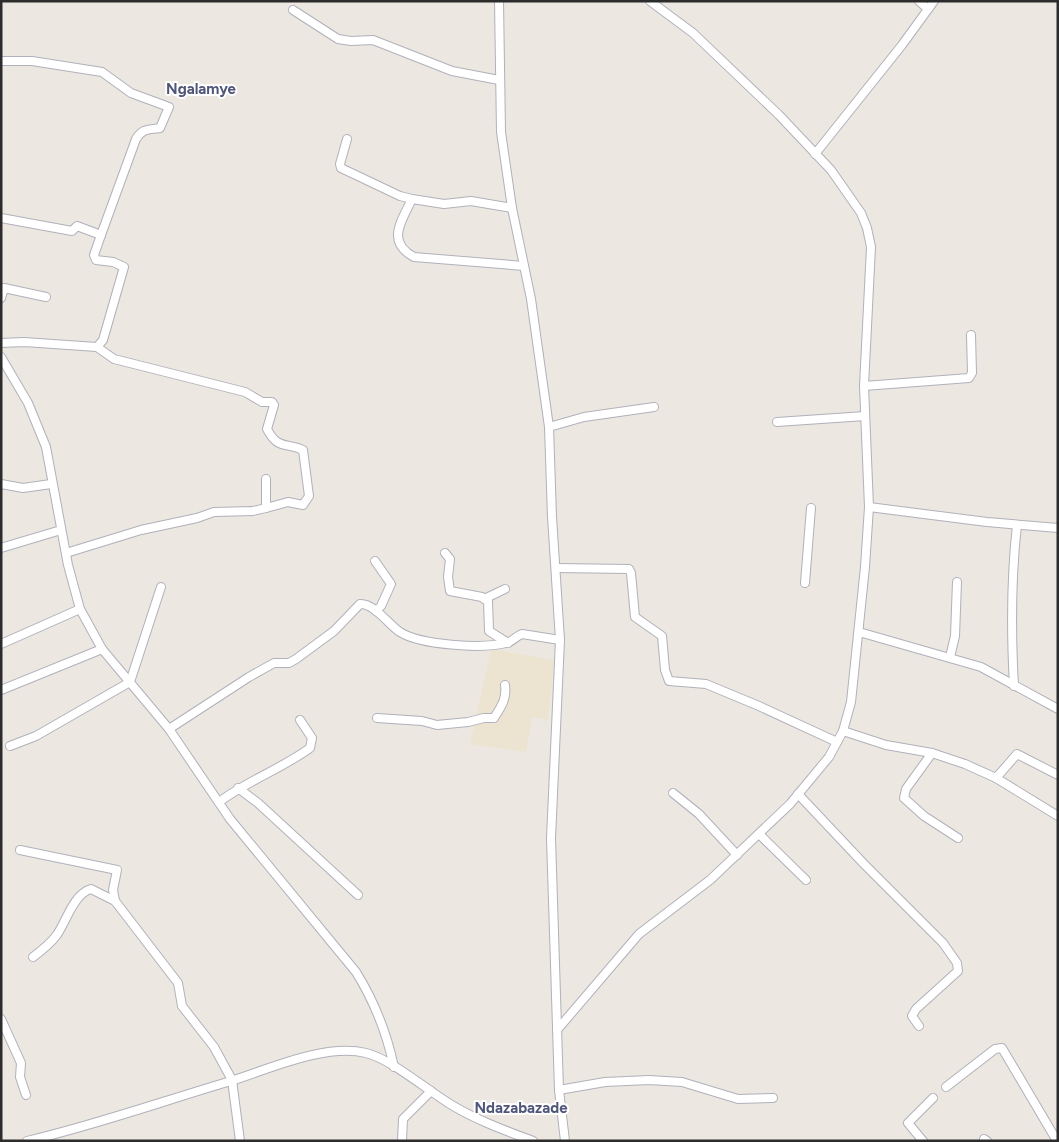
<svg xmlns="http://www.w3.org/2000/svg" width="1059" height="1142" font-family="Figtree,sans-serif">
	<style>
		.education { fill: #ece4d1 }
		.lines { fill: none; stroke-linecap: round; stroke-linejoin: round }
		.minor-casing { stroke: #b0b1bb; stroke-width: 10 }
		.minor { stroke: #fff; stroke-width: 8 }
		.labels { text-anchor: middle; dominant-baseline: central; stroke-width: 4; stroke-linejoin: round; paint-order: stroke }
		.quarter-label { font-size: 15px; font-weight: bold; fill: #505679; stroke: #fff }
	</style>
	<rect width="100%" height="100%" fill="#ece7e0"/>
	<!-- education -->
	<polygon class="education" points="491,649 554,660 548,720 532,717 526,752 470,744"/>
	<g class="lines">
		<!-- minor casing -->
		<g class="minor-casing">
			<g id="minor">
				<polyline points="499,1 501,132 512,208 531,299 549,427 552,517 560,640 551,838 559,1090 565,1141"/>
				<polyline points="919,1 928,9"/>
				<polyline points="293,10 338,39 351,41 373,40 452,71 499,80"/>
				<path d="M1,61H32L102,72L131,93L169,107L160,128C148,130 143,128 136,139L101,235"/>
				<polyline points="347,139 340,164 341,168 400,196 412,199"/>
				<polyline points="815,154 902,45 934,1"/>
				<path d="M512,208L471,201L444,204L412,199C401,222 386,242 414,257L524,266"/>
				<polyline points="1,218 72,231 77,226 101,235 94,255 96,260 113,262 124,267 103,340 97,347"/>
				<polyline points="1,298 4,288 46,297"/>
				<path d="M1,343L24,342L97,347L114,359L245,392L262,402H272L274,405L267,429C278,450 285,442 303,450L309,496L303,505L288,502L266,508"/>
				<path d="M1,357L28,403L46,447L68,565L80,609L102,649L169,729L230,819L356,972C374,1001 387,1034 394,1067"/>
				<polyline points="864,386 969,378 972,373 971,335"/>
				<polyline points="777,422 865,416"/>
				<polyline points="549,427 584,417 654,407"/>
				<polyline points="1,484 23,488 51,484"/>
				<polyline points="869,507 987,522 1058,528"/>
				<polyline points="1,548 61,530"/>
				<polyline points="66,553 141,530 197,518 214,512 253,511 266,508 266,479"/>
				<polyline points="445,553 450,559 448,577 450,591 482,597 488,601 489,631 508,643"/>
				<polyline points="375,561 391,584 381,606 376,611"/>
				<polyline points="556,568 629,569 631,573 635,617 662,636 665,670 669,681 706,684 759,706 837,742"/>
				<polyline points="805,583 811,508"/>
				<polyline points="484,599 505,589"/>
				<polyline points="859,632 981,667 1058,709"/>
				<polyline points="1,644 80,609"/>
				<polyline points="950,657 955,636 957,582"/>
				<path d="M1014,686C1011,632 1011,578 1017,525"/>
				<polyline points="1,690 102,649"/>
				<path d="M377,718L422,721L437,725L468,722L484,718H494C501,707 507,699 505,685"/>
				<path d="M169,729L249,677L274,663H289L296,659L334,631L360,604C374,603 389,625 400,632C420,645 482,649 506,643C512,642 516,636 522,634L560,640"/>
				<polyline points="843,731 886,745 932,753 965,764 996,778 1058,816"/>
				<polyline points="10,746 36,736 130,682 161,587"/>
				<polyline points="932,753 906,789 904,798 924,816 958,838"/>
				<polyline points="996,778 1017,754 1058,775"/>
				<polyline points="238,788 258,803 358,895"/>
				<polyline points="673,793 699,814 737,855"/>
				<polyline points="798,794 864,864 943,943 957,963 958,971 916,1009 912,1016 919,1026"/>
				<path d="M219,802C247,781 281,769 310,748L312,738L300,720"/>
				<polyline points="759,834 806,880"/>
				<polyline points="20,850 117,870 113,890 115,901"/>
				<path d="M33,957C41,951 50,944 56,936C66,923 73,894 91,889L115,901L178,983L182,1006L214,1047L232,1080L240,1141"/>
				<polyline points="1,1019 21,1063 20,1077 26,1095"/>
				<polyline points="557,1030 639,934 710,880 790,804 829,757 843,731 851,702 865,567 869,507 864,386 871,247 867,228 861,213 831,170 779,115 693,33 650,1"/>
				<polyline points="946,1087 995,1049 1002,1048 1057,1141"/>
				<polyline points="559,1090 605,1082 649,1080 682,1082 738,1099 773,1098"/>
				<polyline points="984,1139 987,1141"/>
				<path d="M27,1141C96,1125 163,1101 231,1081C269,1069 326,1043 366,1053C391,1059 427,1090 450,1104C476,1120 504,1130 533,1141"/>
				<polyline points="402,1141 403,1119 431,1091"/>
				<polyline points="923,1141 908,1123 933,1098"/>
			</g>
		</g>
		<!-- minor -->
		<use href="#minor" class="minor"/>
	</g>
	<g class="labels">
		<!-- quarter labels -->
		<g class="quarter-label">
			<text x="201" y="89">Ngalamye</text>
			<text x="521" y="1108">Ndazabazade</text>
		</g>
	</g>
	<!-- border -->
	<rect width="1059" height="1142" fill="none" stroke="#2c2c2c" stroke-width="5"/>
</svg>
